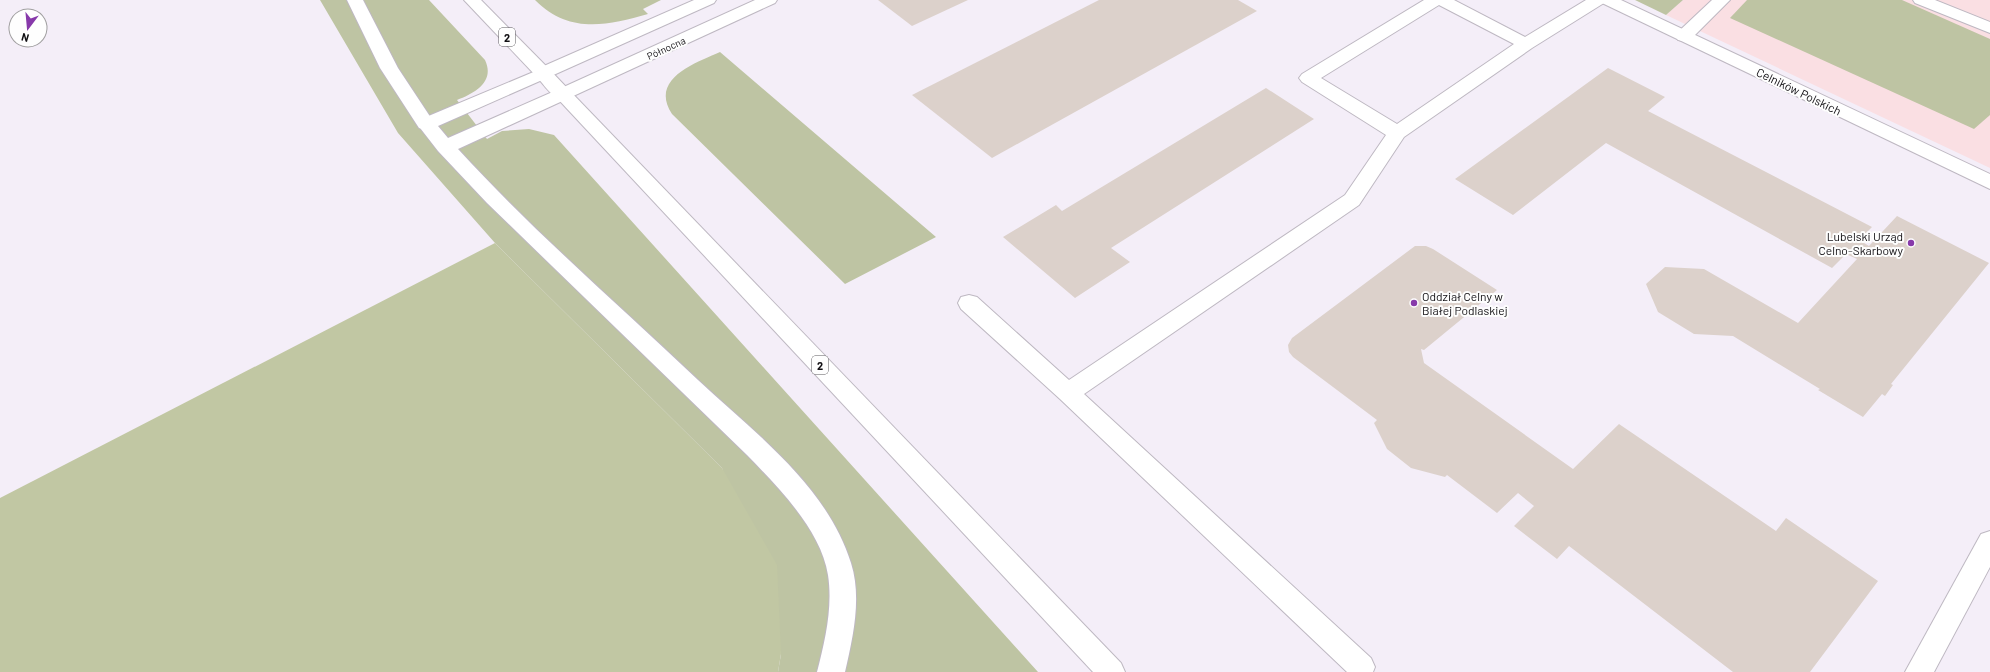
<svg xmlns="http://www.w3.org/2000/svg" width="1990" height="672" font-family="Barlow,sans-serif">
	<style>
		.commercial { fill: #fadfe3 }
		.green { fill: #bec4a3 }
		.forest { fill: #c1c7a3 }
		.building { fill: #dcd1cb }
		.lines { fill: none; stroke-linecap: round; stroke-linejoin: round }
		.service-casing { stroke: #beb8c2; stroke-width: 2 }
		.minor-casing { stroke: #beb8c2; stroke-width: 2 }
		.tertiary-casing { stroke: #beb8c2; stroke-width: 2 }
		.primary-casing { stroke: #beb8c2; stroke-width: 2 }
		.trunk-casing { stroke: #beb8c2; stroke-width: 2 }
		.service { fill: #fff; fill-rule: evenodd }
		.minor { fill: #fff; fill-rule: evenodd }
		.tertiary { fill: #fff; fill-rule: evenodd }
		.primary { fill: #fff; fill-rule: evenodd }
		.trunk { fill: #fff; fill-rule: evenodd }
		.poi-dot { fill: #8739aa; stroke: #fefefe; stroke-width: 1.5 }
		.labels { text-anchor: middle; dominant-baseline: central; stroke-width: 4; stroke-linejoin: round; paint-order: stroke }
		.far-street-label { font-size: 10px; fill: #121014; stroke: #fefefe }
		.shield { fill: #fefefe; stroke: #59575a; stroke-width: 1 }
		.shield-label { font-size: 11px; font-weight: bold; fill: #121014 }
		.street-label { font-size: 12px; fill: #121014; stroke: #fefefe }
		.poi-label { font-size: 12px; fill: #121014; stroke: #fefefe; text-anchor: end }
	</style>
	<rect width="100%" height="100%" fill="#f4eef8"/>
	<!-- commercial -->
	<polygon class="commercial" points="1683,0 1990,0 1990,168 1666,15"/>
	<!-- green -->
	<g class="green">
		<path d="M320,0H429L485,60C495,81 476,93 457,100L487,139L502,131L529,129L554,135L1038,672H778L781,654L722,468L495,243L398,133Z"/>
		<path d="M535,0H661L643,9L648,14C606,26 569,34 535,0Z"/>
		<polygon points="1635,0 1683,0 1666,15"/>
		<polygon points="1747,0 1902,0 1990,39 1990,115 1974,129 1730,18"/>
		<path d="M720,52L936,237L845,284L672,114C649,79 695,63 720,52Z"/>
	</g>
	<!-- forest -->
	<polygon class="forest" points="495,243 722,468 777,565 781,654 778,672 0,672 0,498"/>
	<!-- building -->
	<g class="building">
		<polygon points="878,0 968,0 912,26"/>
		<polygon points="1099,0 1238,0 1257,11 992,158 912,95"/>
		<polygon points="1608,68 1665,97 1648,111 1872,227 1859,240 1869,246 1897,216 1989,263 1891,384 1893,385 1885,396 1882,394 1863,417 1818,390 1820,389 1733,336 1694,334 1658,312 1646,284 1665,267 1704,269 1798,323 1857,259 1846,254 1832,268 1606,143 1513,215 1455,179"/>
		<polygon points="1266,88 1314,119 1111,248 1130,262 1075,298 1003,237 1056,205 1062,211"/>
		<polygon points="1415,246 1426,246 1433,249 1497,290 1424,350 1421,349 1424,363 1573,469 1619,424 1776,531 1786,518 1878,581 1810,672 1733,672 1569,546 1557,559 1514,526 1534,506 1518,493 1497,513 1447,475 1445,477 1411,468 1387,449 1374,423 1377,420 1293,357 1289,352 1288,345 1292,338"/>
	</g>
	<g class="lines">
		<!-- service casing -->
		<g class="service-casing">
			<g id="service">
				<polygon points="347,0 363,0 398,68 435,124 433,128 426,130 419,128 380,68"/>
				<path d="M1424,0H1454L1525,37L1586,0H1606L1604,3L1532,48L1404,137L1359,205L1084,394L1371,658L1375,667L1373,672H1347L1060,399L961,309L958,303L961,297L969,295L977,297L1069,380L1345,195L1386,135L1302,82L1299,78L1302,74ZM1439,5L1514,44L1397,124L1321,78Z"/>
				<polygon points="1712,0 1730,0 1690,40 1684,41 1678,40 1675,36 1678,32"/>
				<polygon points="1913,0 1935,0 1990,22 1990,33 1915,3"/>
				<polygon points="1990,531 1990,567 1934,672 1905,672 1981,534"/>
			</g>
		</g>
		<!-- minor casing -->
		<g class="minor-casing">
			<g id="minor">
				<polygon points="1600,0 1621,0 1990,174 1990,189 1602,3"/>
				<path d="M543,68L549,69L552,73L549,77L438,126L448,138L557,90L563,88L569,90L572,94L569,98L458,149C533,231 618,304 698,380C755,433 827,486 851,563C862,598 853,637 845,672H817C825,641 833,607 828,575C821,530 778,487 747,455L487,203L438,151L417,124L419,120Z"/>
			</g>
		</g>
		<!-- tertiary casing -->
		<g class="tertiary-casing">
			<g id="tertiary">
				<polygon points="694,0 716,0 714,3 549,77 543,78 537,77 534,73 537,69"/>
				<polygon points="755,0 777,0 775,3 569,98 563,100 557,98 554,94 557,90"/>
			</g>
		</g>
		<!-- primary casing -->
		<g class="primary-casing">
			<path id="primary" d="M543,68L549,69L569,90L572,94L569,98C554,102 546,87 537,77L534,73L537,69Z"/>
		</g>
		<!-- trunk casing -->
		<g class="trunk-casing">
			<g id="trunk">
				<polygon points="464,0 481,0 549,69 552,73 549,77 543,78 537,77"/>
				<polygon points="563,88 569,90 1121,663 1125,672 1093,672 557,98 554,94 557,90"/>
			</g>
		</g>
		<!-- service -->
		<use href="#service" class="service"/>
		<!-- minor -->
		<use href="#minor" class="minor"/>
		<!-- tertiary -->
		<use href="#tertiary" class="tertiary"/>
		<!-- primary -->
		<use href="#primary" class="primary"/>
		<!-- trunk -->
		<use href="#trunk" class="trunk"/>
	</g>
	<!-- markers -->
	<g class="poi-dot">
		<circle cx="1911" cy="243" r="4"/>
		<circle cx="1414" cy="303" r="4"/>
	</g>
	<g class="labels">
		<!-- far-street labels -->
		<g class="far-street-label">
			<text transform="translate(666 48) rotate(-25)">Północna</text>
		</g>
		<!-- shield labels -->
		<g class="shield">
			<rect x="499" y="28" width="16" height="18" rx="3"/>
			<rect x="812" y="356" width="16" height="18" rx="3"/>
		</g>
		<g class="shield-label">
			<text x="507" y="37">2</text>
			<text x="820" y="365">2</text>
		</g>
		<!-- street labels -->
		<g class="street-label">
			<text transform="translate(1799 91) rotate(26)">Celników Polskich</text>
		</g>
		<!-- poi labels -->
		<g class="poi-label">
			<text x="1903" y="236">Lubelski Urząd<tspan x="1903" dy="14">Celno-Skarbowy</tspan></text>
			<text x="1422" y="296" text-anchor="start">Oddział Celny w<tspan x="1422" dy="14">Białej Podlaskiej</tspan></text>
		</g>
	</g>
	<!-- north arrow -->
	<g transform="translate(28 28) rotate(196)"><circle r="19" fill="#fefefe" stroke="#a09fa0"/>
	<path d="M0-3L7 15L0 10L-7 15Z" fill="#8739aa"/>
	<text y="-6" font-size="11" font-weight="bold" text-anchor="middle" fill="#121014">N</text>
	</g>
</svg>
